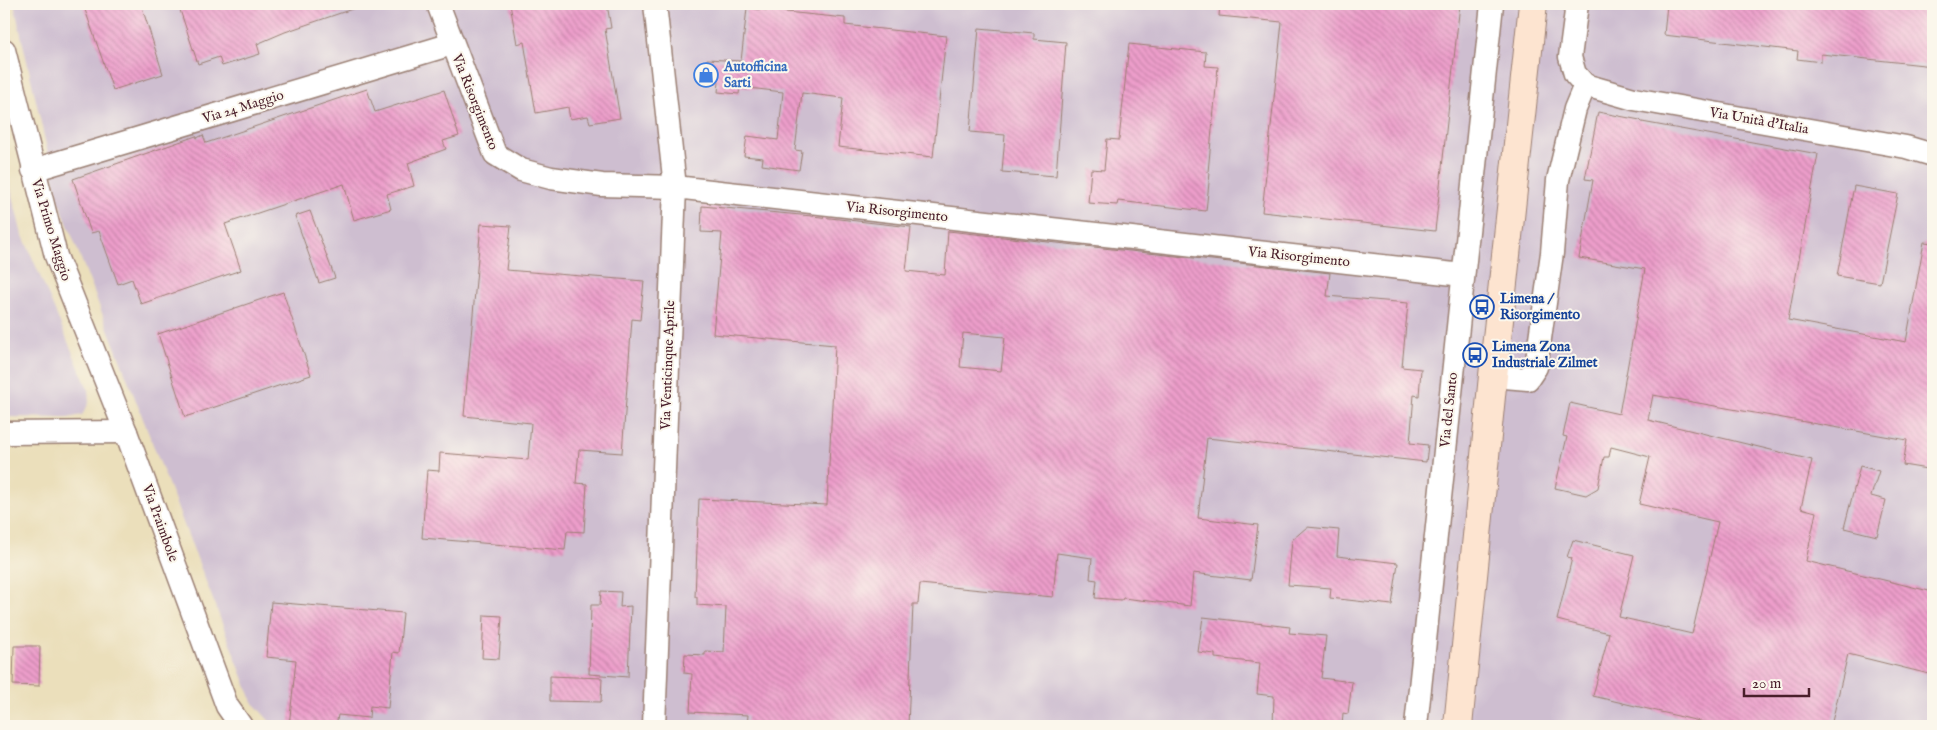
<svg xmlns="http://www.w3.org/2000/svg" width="1937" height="730" font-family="'IM FELL English',serif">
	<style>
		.industrial { fill: #cebed0 }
		.building { fill: url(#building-back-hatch); fill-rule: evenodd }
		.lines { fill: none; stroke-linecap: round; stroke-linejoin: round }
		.street-casing { stroke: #9a7f73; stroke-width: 25 }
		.secondary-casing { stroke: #9a7f73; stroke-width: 30 }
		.path { stroke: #9a7f73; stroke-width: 3; stroke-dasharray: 1 4; stroke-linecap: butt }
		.street { stroke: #fff; stroke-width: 22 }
		.secondary { stroke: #fde4d0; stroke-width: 28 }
		.labels { text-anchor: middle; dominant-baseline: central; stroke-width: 4; stroke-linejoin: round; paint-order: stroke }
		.shop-label { font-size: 14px; font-weight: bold; fill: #366cbe; stroke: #fbf7ec; text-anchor: start }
		.street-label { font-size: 14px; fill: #4a1f2b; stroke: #fbf7ec }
		.transit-label { font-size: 14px; font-weight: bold; fill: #164399; stroke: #fbf7ec; text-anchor: start }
	</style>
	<defs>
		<pattern id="building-back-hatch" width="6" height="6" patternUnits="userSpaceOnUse" patternTransform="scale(1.25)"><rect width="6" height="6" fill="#ed9ecb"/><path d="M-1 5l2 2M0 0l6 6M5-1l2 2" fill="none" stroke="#c280a5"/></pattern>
	</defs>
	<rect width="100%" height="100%" fill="#fbf7ec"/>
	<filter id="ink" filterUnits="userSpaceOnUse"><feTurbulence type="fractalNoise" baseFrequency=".02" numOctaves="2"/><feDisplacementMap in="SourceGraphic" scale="10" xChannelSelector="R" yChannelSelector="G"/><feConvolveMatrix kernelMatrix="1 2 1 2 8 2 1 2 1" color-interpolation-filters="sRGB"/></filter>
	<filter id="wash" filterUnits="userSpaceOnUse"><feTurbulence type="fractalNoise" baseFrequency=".0096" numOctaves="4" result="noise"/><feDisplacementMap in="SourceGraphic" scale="20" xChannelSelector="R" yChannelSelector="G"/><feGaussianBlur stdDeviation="1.12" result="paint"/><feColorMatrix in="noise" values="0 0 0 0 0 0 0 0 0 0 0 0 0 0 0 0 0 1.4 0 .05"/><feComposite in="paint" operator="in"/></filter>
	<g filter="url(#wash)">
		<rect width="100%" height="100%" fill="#ebdfbb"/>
		<!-- industrial -->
		<g class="industrial">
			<polygon points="14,4 1933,4 1933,726 274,726 253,703 59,202"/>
			<polygon points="4,160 21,231 88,389 89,403 82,415 68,418 4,417"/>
		</g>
		<g id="blocks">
			<!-- building -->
			<g class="building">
				<polygon points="83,4 141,4 163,74 113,90"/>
				<polygon points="178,4 358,4 358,7 285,32 257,44 260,54 222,66 219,57 198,64"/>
				<polygon points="510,4 607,4 611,28 605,29 620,118 590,123 588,116 570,119 568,107 536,113 524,42 517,44"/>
				<polygon points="1220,4 1460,4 1435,231 1262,212 1282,22 1219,16"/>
				<polygon points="1667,4 1933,4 1933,66 1821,54 1821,62 1797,59 1798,51 1664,35"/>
				<polygon points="747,8 845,18 845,25 946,36 933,157 838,147 843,98 802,93 795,150 802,151 799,170 762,165 763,158 744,156 747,136 778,140 783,92 740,87 739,94 718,92 719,82 706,82 707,59 741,61"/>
				<polygon points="979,28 1034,33 1034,39 1066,42 1056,176 1002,172 1005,135 970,132"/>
				<polygon points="1129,44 1206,52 1205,66 1218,67 1208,172 1210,173 1206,211 1118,201 1117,205 1088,203 1091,169 1104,170 1107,139 1119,140"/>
				<polygon points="367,89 375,112 444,90 459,136 443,141 446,149 408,163 414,186 387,194 391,209 354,220 344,184 225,224 241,270 141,304 132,279 118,284 99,231 91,233 73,179 196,136 197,138 203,135 206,143"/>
				<polygon points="1598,112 1640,120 1642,122 1818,154 1788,320 1906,342 1924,242 1933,243 1933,470 1903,465 1907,440 1653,395 1648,420 1812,460 1801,508 1816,512 1806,561 1933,592 1933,675 1848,654 1831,726 1720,726 1593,696 1609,633 1557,620 1572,558 1567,557 1573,540 1634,555 1619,617 1692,634 1718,522 1639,504 1650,457 1611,447 1609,457 1604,457 1598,488 1586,495 1555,488 1567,437 1563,436 1570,403 1619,414 1645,269 1579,258 1593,180 1585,179"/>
				<polygon points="1854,186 1898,194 1880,283 1837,276"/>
				<path d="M702,206L812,216L911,227L906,271L945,275L948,231L1330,273L1327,296L1408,303L1402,367L1421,369L1419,396L1414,395L1410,443L1428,445L1426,462L1207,438L1198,518L1258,525L1251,580L1193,573L1190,606L1123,598L1122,600L1095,598L1097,580L1090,579L1092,558L1057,553L1053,597L920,584L918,604H913L908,726H747L748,715L690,712L692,674L684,673L685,654L705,655V651L724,652L726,607L697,605V597H695L699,499L827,505L835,345L713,334L722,233L701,232ZM963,333L1005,337L1001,371L960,367Z"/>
				<polygon points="310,211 335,278 319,283 295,216"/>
				<polygon points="481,224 511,226 506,270 644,281 640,320 632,319 622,453 579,450 576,483 587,484 584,532 567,531 565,550 422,538 427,470 439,471 440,453 528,460 531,423 464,416"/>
				<polygon points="283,292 311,375 185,417 158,334"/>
				<polygon points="1860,466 1879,471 1871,496 1886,500 1877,536 1844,528"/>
				<polygon points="1307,527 1339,530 1337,556 1398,563 1392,605 1330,598 1331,588 1288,585 1292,540"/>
				<polygon points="601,591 621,592 620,607 631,606 628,677 589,674 591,605 600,605"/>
				<polygon points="271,602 403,613 399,653 393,652 388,708 370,706 369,718 338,715 336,726 289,726 296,660 266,657"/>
				<polygon points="484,615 502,616 499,659 482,658"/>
				<polygon points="1203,617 1290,627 1289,633 1326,636 1321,678 1352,682 1348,714 1343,713 1342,726 1273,726 1274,696 1257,694 1260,663 1215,658 1215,654 1198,652"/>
				<polygon points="14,646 40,646 39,686 13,685"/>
				<polygon points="550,676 602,678 601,702 550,701"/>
			</g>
		</g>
	</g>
	<g filter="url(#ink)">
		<use href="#blocks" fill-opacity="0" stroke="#9a7f73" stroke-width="1"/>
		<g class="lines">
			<!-- street casing -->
			<g class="street-casing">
				<g id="street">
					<polyline points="438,4 495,154 521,170 551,178 602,185 675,187 1463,275"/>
					<polyline points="1577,4 1570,57 1575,74 1585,85"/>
					<polyline points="4,50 56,256 126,432 227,706 241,726"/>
					<polyline points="1585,85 1634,99 1906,147 1933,155"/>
					<polyline points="33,170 452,44"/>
					<polyline points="1493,376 1528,379 1536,367 1552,253 1558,180 1575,109 1585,85"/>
					<polyline points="4,433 126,432"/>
					<polyline points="654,726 675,187 655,4"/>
					<polyline points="1416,726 1492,4"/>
				</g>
			</g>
			<!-- secondary casing -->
			<g class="secondary-casing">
				<polyline id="secondary" points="1458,726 1493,376 1533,4"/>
			</g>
			<!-- path -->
			<polyline class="path" points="1605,7 1624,9"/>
			<!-- street -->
			<use href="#street" class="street"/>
			<!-- secondary -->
			<use href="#secondary" class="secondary"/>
		</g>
	</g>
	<!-- icons -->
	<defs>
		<g id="shop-ring" transform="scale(1.25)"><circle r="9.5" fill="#fbf7ec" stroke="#3f7fe0" stroke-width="1.5"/><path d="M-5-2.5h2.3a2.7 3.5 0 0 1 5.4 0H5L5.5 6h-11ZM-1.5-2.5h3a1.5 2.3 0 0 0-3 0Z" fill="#3f7fe0"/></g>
		<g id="bus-ring" transform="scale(1.25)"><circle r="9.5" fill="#fbf7ec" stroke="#1a4fb4" stroke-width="1.5"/><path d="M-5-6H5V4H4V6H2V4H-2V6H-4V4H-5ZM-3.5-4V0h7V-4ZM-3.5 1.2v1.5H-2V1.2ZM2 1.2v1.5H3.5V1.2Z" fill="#1a4fb4"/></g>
	</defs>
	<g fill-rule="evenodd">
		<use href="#shop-ring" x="706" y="75"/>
		<use href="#bus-ring" x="1482" y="307"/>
		<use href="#bus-ring" x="1475" y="355"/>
	</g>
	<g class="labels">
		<!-- shop labels -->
		<g class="shop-label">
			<text x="724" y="67">Autofficina<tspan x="724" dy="16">Sarti</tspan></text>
		</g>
		<!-- street labels -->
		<g class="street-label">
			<text transform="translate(475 102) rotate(68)">Via Risorgimento</text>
			<text transform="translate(243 107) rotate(-17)">Via 24 Maggio</text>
			<text transform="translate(1759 121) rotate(10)">Via Unità d'Italia</text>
			<text transform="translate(897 212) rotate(6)">Via Risorgimento</text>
			<text transform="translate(51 230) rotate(73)">Via Primo Maggio</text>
			<text transform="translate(1299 257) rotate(6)">Via Risorgimento</text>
			<text transform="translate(668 365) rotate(-88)">Via Venticinque Aprile</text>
			<text transform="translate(1449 410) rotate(-84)">Via del Santo</text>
			<text transform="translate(160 523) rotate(70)">Via Praimbole</text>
		</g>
		<!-- transit labels -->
		<g class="transit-label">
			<text x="1500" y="299">Limena /<tspan x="1500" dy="16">Risorgimento</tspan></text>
			<text x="1492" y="347">Limena Zona<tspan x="1492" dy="16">Industriale Zilmet</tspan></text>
		</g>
	</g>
	<!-- margin -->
	<rect width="1937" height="730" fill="none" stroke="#fbf7ec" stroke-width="20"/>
	<!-- scale -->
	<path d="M1744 688v8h65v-8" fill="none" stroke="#4a1f2b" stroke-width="2.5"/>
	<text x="1752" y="688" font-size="15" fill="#4a1f2b" stroke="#fbf7ec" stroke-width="4" paint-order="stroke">20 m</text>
</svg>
